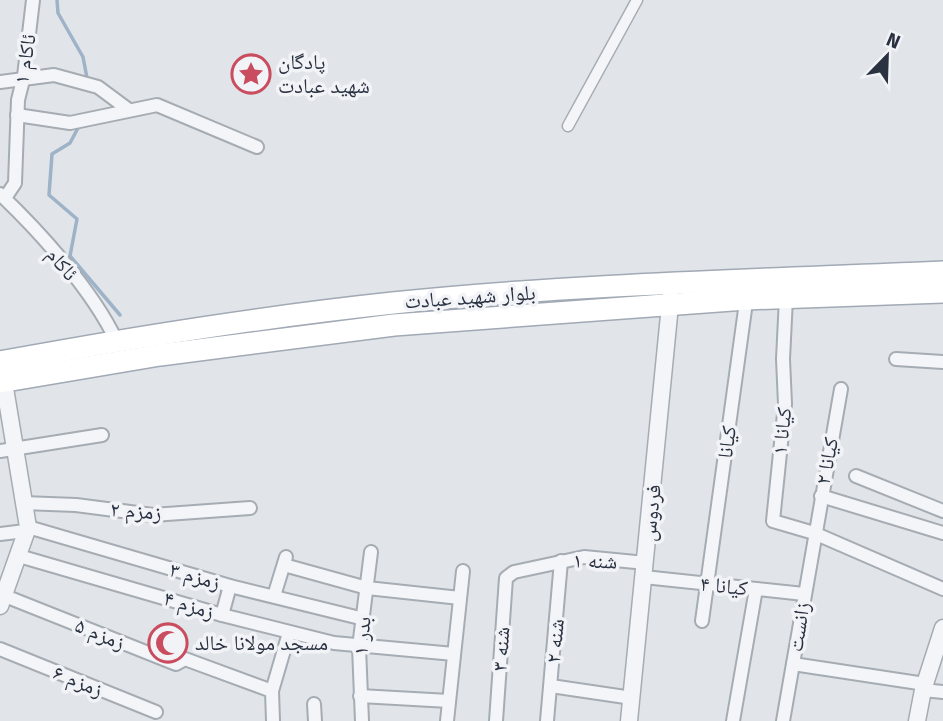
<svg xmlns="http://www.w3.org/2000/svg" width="943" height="721" font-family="'Fira Sans','Noto Naskh Arabic',sans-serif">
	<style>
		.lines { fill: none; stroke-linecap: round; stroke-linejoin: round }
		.stream { stroke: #9eb2c8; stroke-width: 3.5 }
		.pedestrian-casing { stroke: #a6acb3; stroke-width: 13 }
		.minor-casing { stroke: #a6acb3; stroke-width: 16 }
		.tertiary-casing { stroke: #a6acb3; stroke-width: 19 }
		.primary-casing { stroke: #a1a9b5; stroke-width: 24 }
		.pedestrian { stroke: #f4f5f8; stroke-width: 10 }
		.minor { stroke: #f4f5f8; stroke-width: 12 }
		.tertiary { stroke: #f4f5f8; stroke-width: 16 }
		.primary { stroke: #fff; stroke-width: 21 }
		.labels { text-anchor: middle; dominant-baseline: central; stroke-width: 7; stroke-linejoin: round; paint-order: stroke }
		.street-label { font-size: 21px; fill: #2a3241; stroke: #f1f3f7 }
		.poi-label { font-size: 21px; fill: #2a3241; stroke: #f1f3f7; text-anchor: start }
	</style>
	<rect width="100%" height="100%" fill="#e1e5e9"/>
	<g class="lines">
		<!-- stream -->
		<g class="stream">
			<polyline points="57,0 58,13 83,57 87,78"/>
			<polyline points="78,128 70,143 52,154 49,195 77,219 70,256 120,315"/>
		</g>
		<!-- pedestrian casing -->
		<g class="pedestrian-casing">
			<polyline id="pedestrian" points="568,126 637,0"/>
		</g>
		<!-- minor casing -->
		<g class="minor-casing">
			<g id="minor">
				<polyline points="0,82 54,75 98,87 129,110"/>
				<polyline points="17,115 70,123 157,105 257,147"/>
				<path d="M0,194C41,233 92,290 116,340"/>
				<polyline points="5,198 15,183 18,100 24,76 33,0"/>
				<polyline points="786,298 783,359 785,404 773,521 814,533 943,589"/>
				<polyline points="896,359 943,362"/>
				<polyline points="0,451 102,435"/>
				<polyline points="856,476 943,511"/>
				<polyline points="821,496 943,533"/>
				<polyline points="23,503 76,505 153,515 250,508"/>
				<polyline points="28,527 230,586 364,619"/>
				<polyline points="0,534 25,531"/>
				<polyline points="19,556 222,615 334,643 454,654"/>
				<polyline points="284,565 367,588 460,598"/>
				<polyline points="644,577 804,594"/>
				<polyline points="274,596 286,557"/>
				<polyline points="0,597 5,596 176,664 185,659 272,691"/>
				<polyline points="222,615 230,586"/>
				<polyline points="702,621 747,295"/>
				<polyline points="0,649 156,712"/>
				<polyline points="793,664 925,684"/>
				<polyline points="551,686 632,698"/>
				<polyline points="923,690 943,692"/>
				<polyline points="360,696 449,701"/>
				<polyline points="314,704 315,721"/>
				<polyline points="273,721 272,691 289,633"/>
				<polyline points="362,721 359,647 371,552"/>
				<polyline points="447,721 463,571"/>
				<polyline points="496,721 506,578 514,572 584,557 646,563"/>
				<polyline points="547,721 561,561"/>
				<polyline points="733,721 756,589"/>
				<polyline points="783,721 841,389"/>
			</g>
		</g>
		<!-- tertiary casing -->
		<g class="tertiary-casing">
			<g id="tertiary">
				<polyline points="0,606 28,527 4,382"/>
				<polyline points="629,721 671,295"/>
				<polyline points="917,721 923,690 943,628"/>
			</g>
		</g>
		<!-- primary casing -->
		<g class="primary-casing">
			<g id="primary">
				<path d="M0,362C130,338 261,317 393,303C575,284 760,280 943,272"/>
				<polyline points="0,382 160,355 394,325 746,299 943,292"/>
			</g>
		</g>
		<!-- pedestrian -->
		<use href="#pedestrian" class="pedestrian"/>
		<!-- minor -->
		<use href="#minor" class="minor"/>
		<!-- tertiary -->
		<use href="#tertiary" class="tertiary"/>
		<!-- primary -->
		<use href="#primary" class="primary"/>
	</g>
	<!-- icons -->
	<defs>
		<g id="sight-ring" transform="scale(2.0125)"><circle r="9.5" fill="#f1f3f7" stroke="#c94c5f" stroke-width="1.5"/><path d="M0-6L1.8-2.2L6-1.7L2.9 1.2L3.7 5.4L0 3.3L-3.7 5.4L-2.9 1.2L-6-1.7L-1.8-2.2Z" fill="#c94c5f"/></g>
		<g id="mosque-ring" transform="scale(2.0125)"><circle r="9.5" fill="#f1f3f7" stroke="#c94c5f" stroke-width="1.5"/><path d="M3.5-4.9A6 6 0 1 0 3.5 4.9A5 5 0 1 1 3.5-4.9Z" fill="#c94c5f"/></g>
	</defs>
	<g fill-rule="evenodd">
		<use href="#sight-ring" x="251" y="74"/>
		<use href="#mosque-ring" x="168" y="643"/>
	</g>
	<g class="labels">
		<!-- street labels -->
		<g class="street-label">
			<text transform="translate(25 59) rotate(-81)">ئاکام ۱</text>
			<text transform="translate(62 264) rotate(50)">ئاکام</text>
			<text transform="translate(470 297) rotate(-4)">بلوار شهید عبادت</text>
			<text transform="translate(782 431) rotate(-84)">کیانا ۱</text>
			<text transform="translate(727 442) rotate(-82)">کیانا</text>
			<text transform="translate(827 461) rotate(-79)">کیانا ۲</text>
			<text transform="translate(136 511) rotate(4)">زمزم ۲</text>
			<text transform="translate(651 513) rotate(-84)">فردوس</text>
			<text transform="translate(595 561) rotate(1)">شنه ۱</text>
			<text transform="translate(195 576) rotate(16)">زمزم ۳</text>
			<text transform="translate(724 586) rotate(6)">کیانا ۴</text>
			<text transform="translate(189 605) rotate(17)">زمزم ۴</text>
			<text transform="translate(799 627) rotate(-81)">زانست</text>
			<text transform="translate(100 634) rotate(22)">زمزم ۵</text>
			<text transform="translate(362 636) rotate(-85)">بدر ۱</text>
			<text transform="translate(555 641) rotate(-85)">شنه ۲</text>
			<text transform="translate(501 649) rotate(-86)">شنه ۳</text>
			<text transform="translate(78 681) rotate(22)">زمزم ۶</text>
		</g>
		<!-- poi labels -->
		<g class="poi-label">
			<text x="278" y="62">پادگان<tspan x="278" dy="24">شهید عبادت</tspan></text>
			<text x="195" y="643">مسجد مولانا خالد</text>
		</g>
	</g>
	<!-- north arrow -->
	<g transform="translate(887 56) rotate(23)" stroke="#f1f3f7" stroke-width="5" paint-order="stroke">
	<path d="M0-5L12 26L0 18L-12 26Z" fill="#2a3241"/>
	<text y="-10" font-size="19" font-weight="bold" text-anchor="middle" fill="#2a3241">N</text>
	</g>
</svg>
